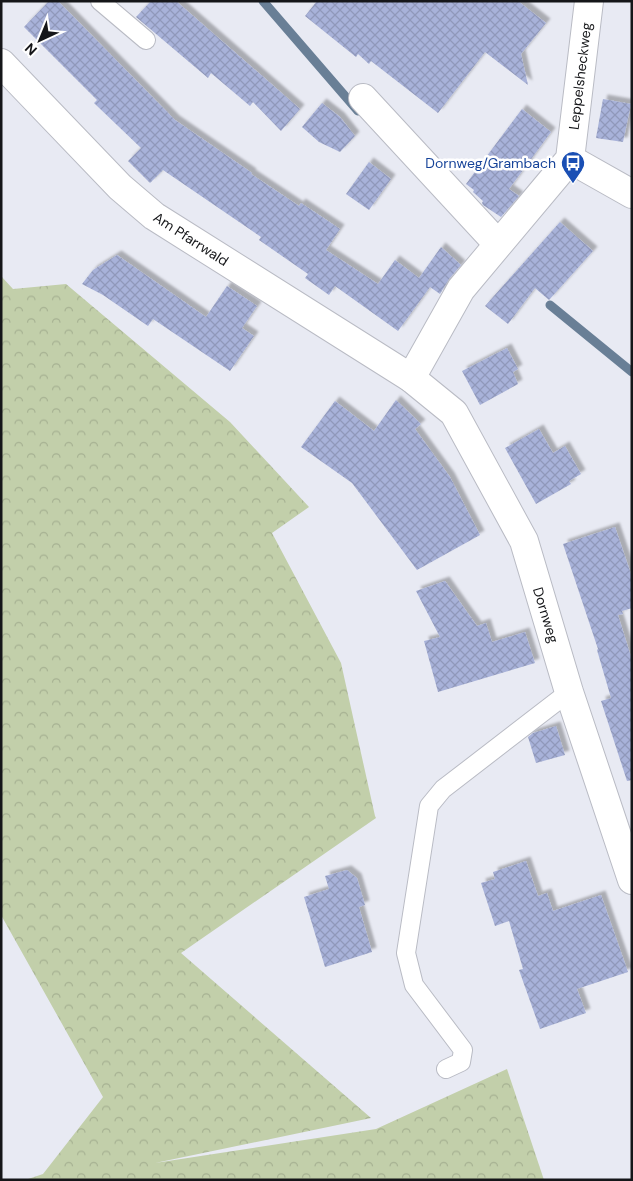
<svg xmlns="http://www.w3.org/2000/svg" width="633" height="1181" font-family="'DM Sans',sans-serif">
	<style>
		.forest { fill: url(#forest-crowns) }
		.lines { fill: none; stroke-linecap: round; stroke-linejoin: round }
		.stream { stroke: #697f96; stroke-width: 9 }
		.building { fill: url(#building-cross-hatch); filter: url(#shadow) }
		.service-casing { stroke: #b9bbc4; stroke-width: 20 }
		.minor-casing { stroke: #b9bbc4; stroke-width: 30 }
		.service { stroke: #fff; stroke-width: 18 }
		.minor { stroke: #fff; stroke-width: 28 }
		.labels { text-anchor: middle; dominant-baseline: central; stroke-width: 5; stroke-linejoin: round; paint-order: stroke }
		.street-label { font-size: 14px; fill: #151619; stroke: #fff }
		.transit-label { font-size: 14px; fill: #164399; stroke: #fff; text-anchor: end }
	</style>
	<defs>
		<pattern id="forest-crowns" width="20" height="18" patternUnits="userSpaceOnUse" patternTransform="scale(1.25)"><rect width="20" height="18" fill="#c2cfaa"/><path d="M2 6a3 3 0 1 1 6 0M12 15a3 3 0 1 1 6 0" fill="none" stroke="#a6b192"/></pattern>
		<pattern id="building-cross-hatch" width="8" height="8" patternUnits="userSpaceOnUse" patternTransform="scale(1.25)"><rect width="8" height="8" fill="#a8b2d9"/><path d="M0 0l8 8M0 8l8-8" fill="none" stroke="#9098ba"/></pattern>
		<filter id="shadow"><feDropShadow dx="4.5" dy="-4.5" stdDeviation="1" flood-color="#0004"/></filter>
	</defs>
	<rect width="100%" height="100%" fill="#e8eaf3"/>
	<!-- forest -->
	<polygon class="forest" points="1,276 13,289 66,284 230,422 309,507 272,533 341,663 375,816 376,818 181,953 371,1118 155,1163 376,1129 507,1069 544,1180 25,1180 43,1174 103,1097 1,915"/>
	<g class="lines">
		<!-- stream -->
		<g class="stream">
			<polyline points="263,1 358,111"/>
			<polyline points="550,305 632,372"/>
		</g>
	</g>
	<!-- building -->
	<g class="building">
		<polygon points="49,1 58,1 175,120 252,173 251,174 299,206 301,203 340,229 326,250 378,284 395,260 419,278 441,247 461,265 449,279 440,294 430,287 398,331 335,286 329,295 305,278 308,274 259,240 261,237 163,170 150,183 128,161 141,148 94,103 97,100 24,27"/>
		<polygon points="151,1 176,1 300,109 281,131 253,102 250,106 211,73 208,78 136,17"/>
		<polygon points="317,1 518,1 546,23 521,54 528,85 485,52 438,113 371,61 369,64 358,54 356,57 305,16"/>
		<polygon points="603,99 631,104 623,142 596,138"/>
		<polygon points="322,103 340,117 355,136 340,152 319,142 302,127"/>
		<polygon points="522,109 551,132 509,189 519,196 501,217 483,205 482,203 483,201 473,192 474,190 466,184"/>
		<polygon points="369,162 391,179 369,210 346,194"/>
		<polygon points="560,222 593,251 549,300 535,288 508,324 485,306"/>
		<polygon points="117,255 206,317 227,286 257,306 242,328 254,336 230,371 153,319 148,326 103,295 82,284 93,270"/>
		<polygon points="507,348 518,369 513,372 518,384 480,405 462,371"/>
		<polygon points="396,400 421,424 415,429 450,477 480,535 417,570 352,483 301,447 335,401 374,431"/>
		<polygon points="539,429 553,453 565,446 581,474 569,481 571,484 536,504 505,448"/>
		<polygon points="615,527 632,577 632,608 622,611 623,614 618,615 632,660 632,780 627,781 601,701 611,698 597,650 598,649 563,544"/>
		<polygon points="445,581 477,626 486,623 492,642 525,632 535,663 438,692 424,641 440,637 416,591"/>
		<polygon points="556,726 565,755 536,763 528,737 533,733"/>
		<polygon points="526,861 538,896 547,893 553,911 601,895 628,972 577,989 586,1013 540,1029 519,970 523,969 509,921 495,926 481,883 495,879 493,872"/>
		<polygon points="347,870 357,878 365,905 359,907 372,952 325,967 304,897 329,889 325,876"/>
	</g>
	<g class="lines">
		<!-- service casing -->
		<g class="service-casing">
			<g id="service">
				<polyline points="100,1 146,40"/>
				<polyline points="446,1069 461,1062 463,1050 414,985 406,953 429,806 443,789 569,692"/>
			</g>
		</g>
		<!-- minor casing -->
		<g class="minor-casing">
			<g id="minor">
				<polyline points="1,63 120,187 154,216 411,378 454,413 524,541 569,692 632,880"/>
				<polyline points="363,98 498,244"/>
				<polyline points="570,159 632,194"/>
				<polyline points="411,378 461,289 570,159 589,1"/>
			</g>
		</g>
		<!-- service -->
		<use href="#service" class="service"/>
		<!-- minor -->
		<use href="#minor" class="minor"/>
	</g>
	<!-- icons -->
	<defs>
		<g id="bus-pin" transform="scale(1.25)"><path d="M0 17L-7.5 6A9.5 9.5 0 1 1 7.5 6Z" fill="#1a4fb4" stroke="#fff"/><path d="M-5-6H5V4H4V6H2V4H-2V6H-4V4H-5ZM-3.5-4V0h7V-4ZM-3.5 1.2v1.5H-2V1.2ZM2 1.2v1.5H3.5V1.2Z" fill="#fff"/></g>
	</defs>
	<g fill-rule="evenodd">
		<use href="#bus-pin" x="573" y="163"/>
	</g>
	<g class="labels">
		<!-- street labels -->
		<g class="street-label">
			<text transform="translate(580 76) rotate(-83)">Leppelsheckweg</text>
			<text transform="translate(191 239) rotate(33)">Am Pfarrwald</text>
			<text transform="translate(546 615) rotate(73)">Dornweg</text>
		</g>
		<!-- transit labels -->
		<g class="transit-label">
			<text x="556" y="163">Dornweg/Grambach</text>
		</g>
	</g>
	<!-- border -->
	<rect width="633" height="1181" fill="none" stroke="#151619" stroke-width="5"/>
	<!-- north arrow -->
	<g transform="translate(40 40) rotate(224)" stroke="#ffffff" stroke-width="4" paint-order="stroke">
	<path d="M0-4L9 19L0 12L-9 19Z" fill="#151619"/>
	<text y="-8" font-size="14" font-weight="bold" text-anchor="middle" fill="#151619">N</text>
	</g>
</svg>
